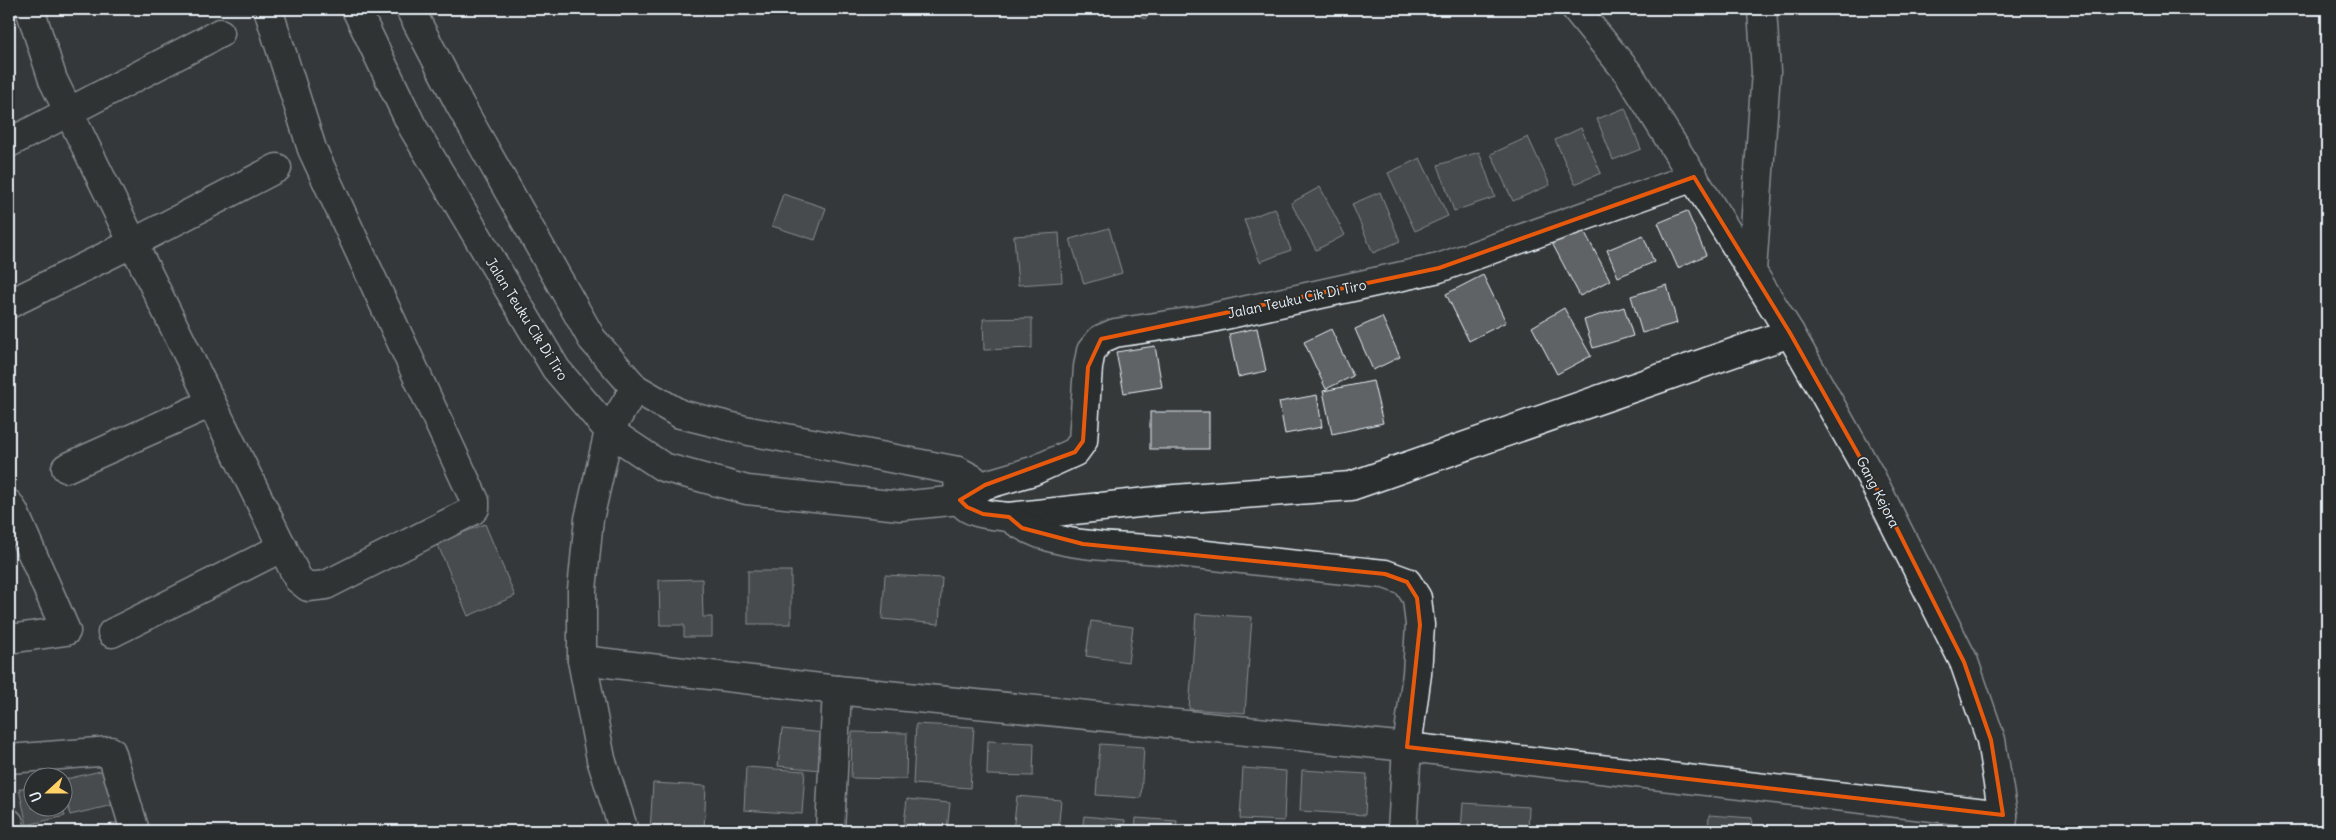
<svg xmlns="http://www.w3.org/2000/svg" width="2336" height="840" font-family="Delius,sans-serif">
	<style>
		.building { fill: #5f6365; stroke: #e8f1f8 }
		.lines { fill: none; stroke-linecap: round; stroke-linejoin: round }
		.street-casing { stroke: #e8f1f8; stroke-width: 31 }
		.street { stroke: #2a2d2e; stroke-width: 28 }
		.marked { fill: none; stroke: #e8590c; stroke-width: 4; stroke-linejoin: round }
		.labels { text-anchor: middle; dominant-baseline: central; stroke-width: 4; stroke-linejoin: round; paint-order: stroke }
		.street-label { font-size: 14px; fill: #e8f1f8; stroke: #2a2d2e }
	</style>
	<rect width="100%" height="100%" fill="#35393a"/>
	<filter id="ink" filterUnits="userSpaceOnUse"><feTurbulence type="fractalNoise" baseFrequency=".02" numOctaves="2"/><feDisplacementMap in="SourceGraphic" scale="10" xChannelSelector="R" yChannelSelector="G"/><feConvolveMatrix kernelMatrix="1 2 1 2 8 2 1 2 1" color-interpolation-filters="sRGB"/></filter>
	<g filter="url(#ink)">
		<!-- building -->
		<g class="building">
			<polygon points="1129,9 1152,9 1145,19"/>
			<polygon points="1625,108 1641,149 1613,160 1597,119"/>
			<polygon points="1581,128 1601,173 1575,184 1555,140"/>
			<polygon points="1528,137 1550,185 1513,201 1491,154"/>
			<polygon points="1479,152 1495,197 1454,211 1438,165"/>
			<polygon points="1420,158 1448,216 1415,231 1388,173"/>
			<polygon points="1320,187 1345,235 1316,250 1291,203"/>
			<polygon points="1380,192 1400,241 1373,253 1352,204"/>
			<polygon points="783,194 826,208 815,240 772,226"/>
			<polygon points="1275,208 1291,250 1260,262 1244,220"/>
			<polygon points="1687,211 1706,255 1678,268 1658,223"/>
			<polygon points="1582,227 1610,280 1580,296 1552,243"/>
			<polygon points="1109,228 1122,273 1084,284 1070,239"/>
			<polygon points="1059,233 1062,282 1018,285 1014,236"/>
			<polygon points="1643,235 1654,262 1618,277 1607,250"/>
			<polygon points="1483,275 1506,322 1469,341 1446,294"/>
			<polygon points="1667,285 1677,323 1642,333 1631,296"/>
			<polygon points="1624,307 1633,336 1593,348 1584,320"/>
			<polygon points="1564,308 1591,356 1557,374 1532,327"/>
			<polygon points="1382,317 1400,357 1373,370 1355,329"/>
			<polygon points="1032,318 1032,348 984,350 983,319"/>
			<polygon points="1257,328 1266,371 1238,377 1229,334"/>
			<polygon points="1331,329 1353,376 1326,389 1304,342"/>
			<polygon points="1155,346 1162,387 1124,393 1116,352"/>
			<polygon points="1373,381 1383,423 1332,434 1323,391"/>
			<polygon points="1317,395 1322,427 1285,434 1279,402"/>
			<rect x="1150" y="412" width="59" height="37"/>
			<polygon points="485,524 515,596 468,616 437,543"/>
			<rect x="748" y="571" width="43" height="53"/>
			<polygon points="885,575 942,578 939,624 882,619"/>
			<polygon points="702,579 703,617 712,617 712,637 684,637 684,625 660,625 659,580"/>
			<polygon points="1196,614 1252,617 1245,713 1189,709"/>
			<polygon points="1091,621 1133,627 1128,662 1086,656"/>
			<polygon points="916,724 974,727 970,788 913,784"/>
			<polygon points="782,729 825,733 821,770 778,766"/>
			<polygon points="852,732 907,733 906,779 851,778"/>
			<polygon points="988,741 1034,743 1033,776 987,775"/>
			<polygon points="1100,744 1144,747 1141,798 1096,795"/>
			<polygon points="746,767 805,771 802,814 744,810"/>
			<polygon points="1243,768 1286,771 1284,821 1240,819"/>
			<polygon points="105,770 113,805 70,815 62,780"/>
			<polygon points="1302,770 1367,774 1365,815 1300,811"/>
			<polygon points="653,783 706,786 704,831 650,831"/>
			<polygon points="32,785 32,808 62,807 65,816 27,825 19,789"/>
			<polygon points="1017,796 1061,800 1058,831 1013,831"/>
			<polygon points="907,799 950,803 947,831 903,831"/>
			<polygon points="1463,803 1529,807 1528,831 1461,831"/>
			<polygon points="1709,815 1752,818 1751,831 1708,831"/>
			<polygon points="1084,816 1125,820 1124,831 1082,831"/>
			<polygon points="1136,818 1177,821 1176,831 1135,831"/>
			<polygon points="118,822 120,831 90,831"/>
		</g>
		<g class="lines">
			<!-- street casing -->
			<g class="street-casing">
				<g id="street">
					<polyline points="30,9 53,80 298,579 308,587 326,585 472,511 475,508 475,501 312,149 268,9"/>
					<polyline points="356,9 412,126 556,369 609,431 663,467 747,490 900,506 960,500 985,485 1033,471 1075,452 1083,441 1088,367 1091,351 1101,339 1115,333 1202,320 1439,268 1694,177"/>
					<polyline points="410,9 460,105 592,339 635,388 680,414 749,431 958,471 973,479"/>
					<polyline points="1576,9 1629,74 1790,333 1871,477 1964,662 1991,740 2003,815 2002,831"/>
					<polyline points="9,143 220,33"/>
					<polyline points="1752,270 1766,72 1762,9"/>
					<polyline points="9,304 133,243 277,168"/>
					<polyline points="66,468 211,403"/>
					<path d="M958,471C959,480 957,492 961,500C967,515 995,515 1009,517L1175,499L1351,486L1790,333"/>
					<polyline points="9,504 14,512 66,631 9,639"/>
					<path d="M1009,517C1053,551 1117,545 1170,551C1241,559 1313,567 1385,574L1407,582L1417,598L1420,625L1417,674L1407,747L1402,831"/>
					<polyline points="112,633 283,547"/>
					<polyline points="582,660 837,690 1407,747 2003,815"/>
					<polyline points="9,759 111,751 135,831"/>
					<polyline points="9,823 11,831"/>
					<polyline points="624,831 601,759 582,660 582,590 589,519 609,431 635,388"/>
					<polyline points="830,831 837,690"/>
				</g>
			</g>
			<!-- street -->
			<use href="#street" class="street"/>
		</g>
	</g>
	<!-- marked area -->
	<path d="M0 0H2336V840H0ZM1694,177L1790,333L1871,477L1964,662L1991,740L2003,815L1407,747L1420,625L1417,598L1407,582L1385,574L1083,544L1022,528L1009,517L983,514L967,507L960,500L985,485L1075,452L1083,441L1088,367L1101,339L1439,268Z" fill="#35393a" fill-opacity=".55" fill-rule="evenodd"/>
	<path class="marked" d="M1694,177L1790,333L1871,477L1964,662L1991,740L2003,815L1407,747L1420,625L1417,598L1407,582L1385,574L1083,544L1022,528L1009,517L983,514L967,507L960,500L985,485L1075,452L1083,441L1088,367L1101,339L1439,268Z"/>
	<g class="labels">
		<!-- street labels -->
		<g class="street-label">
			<text transform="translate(1297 299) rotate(-12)">Jalan Teuku Cik Di Tiro</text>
			<text transform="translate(527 319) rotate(58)">Jalan Teuku Cik Di Tiro</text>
			<text transform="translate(1878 492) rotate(63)">Gang Kejora</text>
		</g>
	</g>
	<!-- margin -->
	<rect width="2336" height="840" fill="none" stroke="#2a2d2e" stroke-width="30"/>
	<rect x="15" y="15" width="2306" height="810" fill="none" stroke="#e8f1f8" stroke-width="2" filter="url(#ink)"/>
	<!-- north arrow -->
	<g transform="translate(48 792) rotate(249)"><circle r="24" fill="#2a2d2e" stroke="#767b7f"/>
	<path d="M0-4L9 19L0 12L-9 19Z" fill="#ffd166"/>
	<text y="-8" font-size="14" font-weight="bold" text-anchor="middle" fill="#e8f1f8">U</text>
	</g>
</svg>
